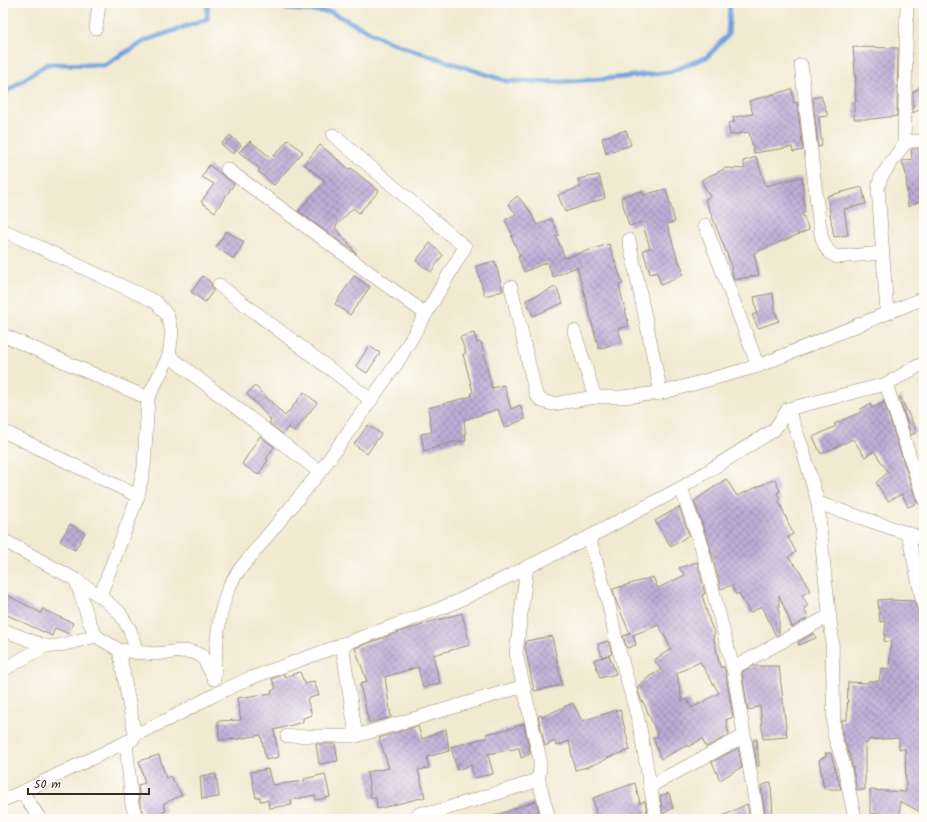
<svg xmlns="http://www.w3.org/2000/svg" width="927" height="822" font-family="Kalam,sans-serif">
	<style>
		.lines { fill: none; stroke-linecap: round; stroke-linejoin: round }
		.stream { stroke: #70a3dc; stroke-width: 5 }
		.building { fill: url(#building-cross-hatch); fill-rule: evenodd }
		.minor-casing { stroke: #968a78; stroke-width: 14 }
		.minor { stroke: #fff; stroke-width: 13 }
	</style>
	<defs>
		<pattern id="building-cross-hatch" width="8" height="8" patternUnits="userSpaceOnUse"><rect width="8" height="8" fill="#bdacd6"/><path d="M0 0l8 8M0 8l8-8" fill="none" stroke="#9b8cad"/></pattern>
	</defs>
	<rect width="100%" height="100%" fill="#fdfcf7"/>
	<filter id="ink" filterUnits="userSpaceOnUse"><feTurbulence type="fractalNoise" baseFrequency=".025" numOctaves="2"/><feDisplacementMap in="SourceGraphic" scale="8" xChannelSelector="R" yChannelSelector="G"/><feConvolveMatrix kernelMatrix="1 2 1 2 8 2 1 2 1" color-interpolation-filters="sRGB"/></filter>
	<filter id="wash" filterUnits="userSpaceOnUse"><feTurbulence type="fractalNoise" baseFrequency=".012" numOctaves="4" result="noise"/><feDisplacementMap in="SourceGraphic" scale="16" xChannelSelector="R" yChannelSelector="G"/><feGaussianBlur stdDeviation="0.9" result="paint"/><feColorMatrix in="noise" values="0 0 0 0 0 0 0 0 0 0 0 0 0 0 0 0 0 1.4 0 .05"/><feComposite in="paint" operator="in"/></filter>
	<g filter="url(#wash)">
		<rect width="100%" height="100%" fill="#f1ead1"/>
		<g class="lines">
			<!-- stream -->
			<g class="stream">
				<polyline points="273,3 288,9 331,12 389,42 506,81 559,82 614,78 670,72 707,57 728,35 730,3"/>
				<polyline points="3,96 7,91 47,64 104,65 147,40 207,19 208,3"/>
			</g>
		</g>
		<g id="blocks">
			<!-- building -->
			<g class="building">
				<polygon points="853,47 898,48 897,116 872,119 854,119 854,102 856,102 855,86 856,86"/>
				<polygon points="924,85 924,107 913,113 913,92"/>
				<polygon points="792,89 794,103 797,102 803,150 793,152 792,147 754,153 749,132 730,135 728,123 734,122 733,117 753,114 749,101"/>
				<polygon points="821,96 828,116 819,117 822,146 818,147 813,98"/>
				<polygon points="626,130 631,145 606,153 602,138"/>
				<polygon points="230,135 241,145 233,154 221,144"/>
				<polygon points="288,140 303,152 274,185 258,171 260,169 239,152 250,141 270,157 272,155 274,156"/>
				<polygon points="320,145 349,169 351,168 379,191 359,213 353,208 335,227 357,254 298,211 325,181 304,164"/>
				<polygon points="913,149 924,149 924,199 908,207 906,174 902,161 912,159 911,150"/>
				<polygon points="756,157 766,186 802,177 805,213 802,213 809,230 754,253 759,275 734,280 729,259 705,199 710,197 701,180 726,168 745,169 743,161"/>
				<polygon points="209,165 234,184 215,212 201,202 214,184 202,177"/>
				<polygon points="599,175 605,198 565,212 558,195 580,187 578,179"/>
				<polygon points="862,187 866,204 844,209 848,235 834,237 827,196"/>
				<polygon points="666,189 675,222 667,224 677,257 683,270 681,271 683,275 661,285 657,272 650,274 643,250 650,248 642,222 629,226 621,197 642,191 643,195"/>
				<polygon points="517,196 528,208 537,225 551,219 559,235 556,236 565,258 609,244 623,284 619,285 629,326 618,329 622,341 599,349 577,267 553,277 547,262 524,272 518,257 520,256 511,236 513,236 505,220 516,214 508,204"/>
				<polygon points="226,231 244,242 234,259 216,247"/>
				<polygon points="430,243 443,255 431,272 416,261"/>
				<polygon points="495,261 503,291 485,296 476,266"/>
				<polygon points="203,276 211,283 212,288 213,291 205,302 191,292"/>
				<polygon points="354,276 370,287 350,315 335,304"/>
				<polygon points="556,287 563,303 533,316 526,300"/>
				<polygon points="773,293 775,311 779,321 758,328 752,315 757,313 754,297"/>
				<polygon points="474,333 477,343 481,342 492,388 504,385 511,409 520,405 525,419 504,428 498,409 464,420 466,441 453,442 424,451 421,434 432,432 428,408 472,396 471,393 473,392 463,354 466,353 460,337"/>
				<polygon points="369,346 380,353 367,373 356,366"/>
				<polygon points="255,386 285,416 304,392 317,403 294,432 288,427 283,434 269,423 271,420 247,394"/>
				<polygon points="900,396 917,432 911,435 899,397"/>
				<polygon points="884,402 917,503 908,507 902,494 888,501 876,483 888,472 874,451 865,457 853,439 821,454 813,437 836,426 834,424 861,412 859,410 870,404 872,408"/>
				<polygon points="368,425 381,434 367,454 354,444"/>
				<polygon points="260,436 274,447 266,459 268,460 258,475 242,464"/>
				<polygon points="726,479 737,496 775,479 780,491 777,493 780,500 779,501 793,534 788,537 796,552 788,557 800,571 810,591 802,595 808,606 804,608 808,618 792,627 779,595 779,634 776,636 762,606 750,613 739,593 736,595 732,585 721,589 709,543 694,501"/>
				<polygon points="679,507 689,535 671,547 655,521"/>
				<polygon points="70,524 85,533 75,550 60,541"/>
				<path d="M697,562L705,594L702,595L710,623L715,634L713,635L720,667H724L725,670L733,717L726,720L729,735L706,747L702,739L688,747V745L661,759L653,738L658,736L643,701L642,702L637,687L650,676L661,670L654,660L671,649L659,625L633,635L636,645L627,648L623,636L630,634L616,601L613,589L653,577L658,588L685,575L679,568ZM700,662L719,693L692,708L687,699L682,702L677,673Z"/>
				<polygon points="7,595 41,613 42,609 73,623 69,634 55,628 52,636 3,613 3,604"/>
				<polygon points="892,599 892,600 914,601 918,613 924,616 924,814 900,801 900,815 870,814 870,790 906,792 905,749 899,749 899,738 868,740 868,743 865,743 865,790 857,790 851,760 842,734 842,720 847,720 848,682 868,683 868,681 879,681 881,668 889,669 891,642 884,641 886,621 880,622 878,600"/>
				<polygon points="462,613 470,645 433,655 440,683 423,688 418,667 385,677 391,717 369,723 360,684 367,682 355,648 405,630 423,625 423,624"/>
				<polygon points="814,633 816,638 799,645 798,642"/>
				<polygon points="552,636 562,685 534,691 525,647 526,641"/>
				<polygon points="608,641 612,654 602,657 598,644"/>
				<polygon points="609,655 616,674 600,678 594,660"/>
				<polygon points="753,666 779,666 787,737 763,739 760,706 748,711 742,672"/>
				<polygon points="300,672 305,684 314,681 319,695 307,699 312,715 303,718 303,722 274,730 279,757 266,760 261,735 238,739 219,740 218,721 241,720 237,698 272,693 271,691 276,689 272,679 284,674 285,677"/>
				<polygon points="573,703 582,721 620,709 630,750 607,758 607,759 587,767 575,770 569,741 557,746 554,741 545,746 538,716 541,715 542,717"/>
				<polygon points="524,723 530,754 521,758 519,748 488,754 493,774 474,778 471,765 457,770 451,747 488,737 486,734 512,728"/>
				<polygon points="418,726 422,739 446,729 449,751 427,757 429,768 418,770 425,797 377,809 376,798 371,798 367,772 389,768 379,738"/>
				<polygon points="753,740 757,740 759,766 757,766"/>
				<polygon points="316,744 335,744 338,761 319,764"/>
				<polygon points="738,748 742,768 738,769 720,780 712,762"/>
				<polygon points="825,753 831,753 841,789 824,789 819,760 826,756"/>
				<polygon points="159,755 166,778 170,776 182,795 163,804 166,811 145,819 140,803 138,785 145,783 139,761"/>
				<polygon points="268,769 272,785 305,781 304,779 325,774 330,797 316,800 315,795 291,800 292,805 269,808 268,800 260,801 260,797 256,798 251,772"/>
				<polygon points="216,774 219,797 202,799 200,776"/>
				<polygon points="771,782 773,819 766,819 761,786"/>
				<polygon points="635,783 640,803 645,801 647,813 633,819 597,819 593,798"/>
				<polygon points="669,793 673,808 663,814 660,796"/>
				<polygon points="536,801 541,819 491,819 491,817"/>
				<polygon points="747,804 750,819 717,819"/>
			</g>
		</g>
	</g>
	<g filter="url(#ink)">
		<use href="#blocks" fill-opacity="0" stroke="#968a78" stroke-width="1"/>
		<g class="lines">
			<!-- minor casing -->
			<g class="minor-casing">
				<g id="minor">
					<polyline points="96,28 99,3"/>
					<path d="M801,65L819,221C821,235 823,252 837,257L882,253"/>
					<polyline points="904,144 907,3"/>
					<polyline points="227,169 426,314"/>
					<polyline points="705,225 758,366"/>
					<polyline points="3,230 156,302 167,315 172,332 169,356 148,398 144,467 138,496 100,596"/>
					<polyline points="629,240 661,393"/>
					<polyline points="219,285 371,400"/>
					<polyline points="511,287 536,395 542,401 553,404 595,397 622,397 661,393 758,366 924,298"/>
					<polyline points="887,312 878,188 881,177 904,144 911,141 924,141"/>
					<polyline points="574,331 595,397"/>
					<polyline points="3,335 148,398"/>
					<polyline points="169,356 320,472"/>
					<polyline points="886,384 924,499"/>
					<polyline points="788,409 802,447 818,503 924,539"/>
					<polyline points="3,431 138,496"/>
					<polyline points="681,488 701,545 733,668 758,819"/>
					<polyline points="818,503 824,568 832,637 834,735 843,762 855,819"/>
					<polyline points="908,533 924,608"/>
					<polyline points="589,537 608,601 616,639 639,723 656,819"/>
					<polyline points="3,540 76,580 100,596 119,612 130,630 137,653"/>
					<polyline points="76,580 89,621 96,636 119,650 155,654 182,651 193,652 202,656 214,678"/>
					<polyline points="3,630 45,646 57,646 96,636"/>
					<polyline points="342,644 356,736"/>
					<polyline points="119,650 135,735"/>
					<polyline points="733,668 829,616"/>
					<polyline points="3,670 45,646"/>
					<path d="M214,679C216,648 217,617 229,587C232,581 236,575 240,569L320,472L397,363L465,247L333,135"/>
					<polyline points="287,736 356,736 524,686"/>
					<polyline points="538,778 549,819"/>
					<polyline points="650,786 744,736"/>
					<polyline points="22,792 40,819"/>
					<polyline points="3,800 22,792 126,742"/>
					<polyline points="137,819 132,805 126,742 132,740 135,735 173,717 214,695 248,679 434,611 456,602 589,537 681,488 774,430 788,409 886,384 924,363"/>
					<polyline points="412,819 421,813 435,812 530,783 538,778 540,770 540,760 516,653 527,567"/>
				</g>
			</g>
			<!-- minor -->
			<use href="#minor" class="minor"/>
		</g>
	</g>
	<!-- margin -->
	<rect width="927" height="822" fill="none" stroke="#fdfcf7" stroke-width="16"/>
	<!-- scale -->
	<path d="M28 788v6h121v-6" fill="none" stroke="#3b2a1e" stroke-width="2"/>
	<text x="34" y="788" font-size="12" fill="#3b2a1e" stroke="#fdfcf7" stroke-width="3" paint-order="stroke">50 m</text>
</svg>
